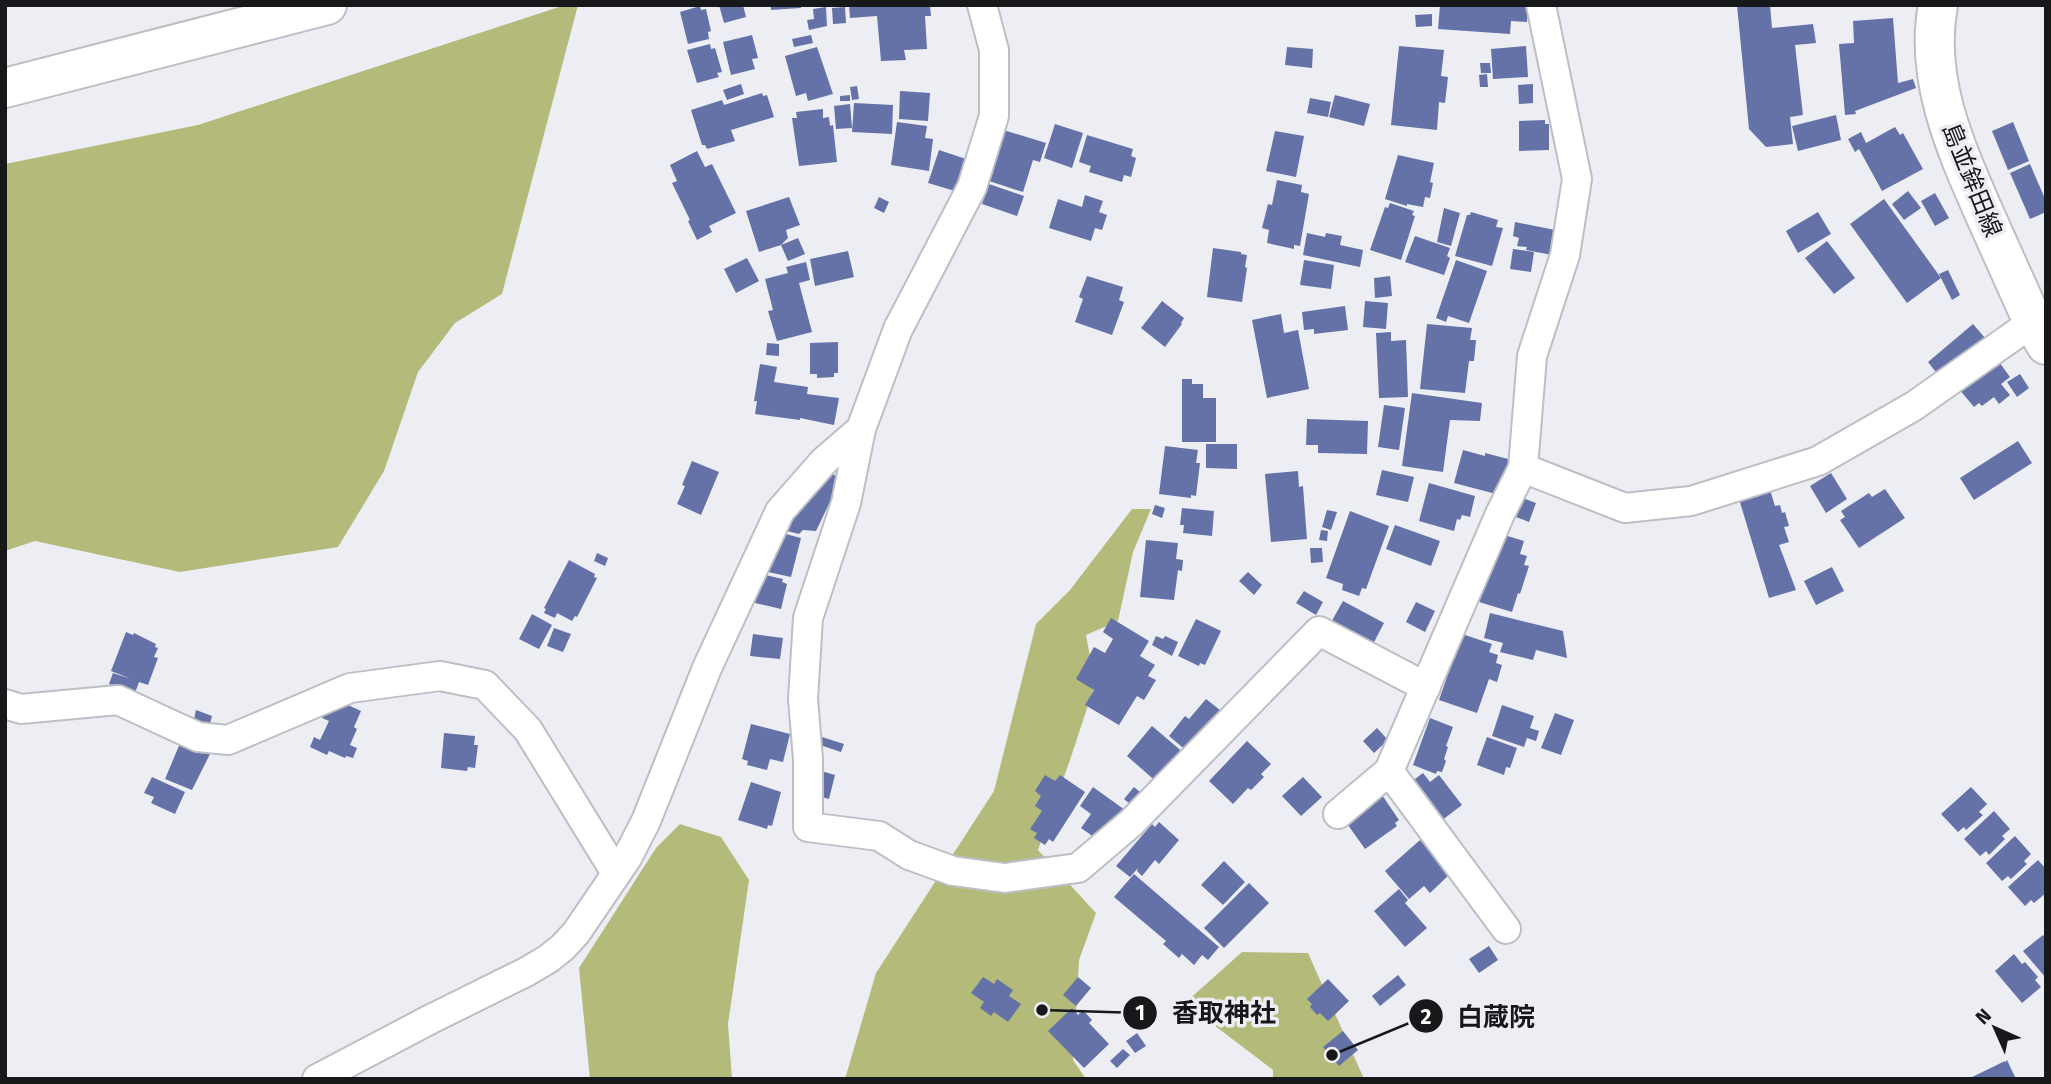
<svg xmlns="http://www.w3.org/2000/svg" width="2051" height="1084" font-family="'Fira Sans','Noto Sans JP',sans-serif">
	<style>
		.forest { fill: #b3ba7a }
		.building { fill: #6472a8 }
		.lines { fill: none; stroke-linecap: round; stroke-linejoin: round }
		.minor-casing { stroke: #bdbfc5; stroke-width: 32 }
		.secondary-casing { stroke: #bdbfc5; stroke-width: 42 }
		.primary-casing { stroke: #bdbfc5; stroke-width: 42 }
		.minor { stroke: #fff; stroke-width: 28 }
		.secondary { stroke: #fff; stroke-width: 38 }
		.primary { stroke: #fff; stroke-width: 38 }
		.labels { text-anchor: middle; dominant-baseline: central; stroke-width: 7; stroke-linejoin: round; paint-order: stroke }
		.street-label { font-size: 24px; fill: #17181a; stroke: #edeef4 }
		.leader { fill: none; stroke: #17181a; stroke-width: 2.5 }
		.callout-dot { fill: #17181a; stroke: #edeef4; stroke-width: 2.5 }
		.mark-label { font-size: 21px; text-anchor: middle; font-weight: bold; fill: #fff }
		.callout-label { font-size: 26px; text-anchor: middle; font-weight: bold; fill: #17181a; stroke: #edeef4; stroke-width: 7; stroke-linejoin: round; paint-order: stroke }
	</style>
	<rect width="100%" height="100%" fill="#edeef4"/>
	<!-- forest -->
	<g class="forest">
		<polygon points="565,5 578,5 502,294 455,323 418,372 384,471 338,547 180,572 35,541 5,551 5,164 198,125"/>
		<polygon points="1132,509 1151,509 1133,552 1118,621 1086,635 1095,684 1070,760 1038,850 1096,913 1079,960 1073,1060 1086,1079 845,1079 876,973 994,791 1036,624 1070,590"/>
		<polygon points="680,824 721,837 749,880 728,1024 732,1079 590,1079 579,968 656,848"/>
		<polygon points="1242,952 1308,953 1364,1079 1273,1079 1273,1070 1185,1003"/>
	</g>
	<!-- building -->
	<g class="building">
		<polygon points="719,5 743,5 746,17 724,23"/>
		<polygon points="771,5 801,5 801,8 771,10"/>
		<polygon points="849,5 930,5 931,16 925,16 927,49 904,50 906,60 881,61 877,16 850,18"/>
		<polygon points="1440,5 1528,5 1527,22 1511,21 1510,34 1438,29"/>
		<polygon points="1737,5 1770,5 1772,28 1813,24 1816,43 1795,45 1803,115 1790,117 1793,144 1766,147 1749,129"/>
		<polygon points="700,6 701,10 706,9 711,31 708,32 709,39 688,44 680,12"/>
		<polygon points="826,7 827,26 809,30 807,20 814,19 813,9"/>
		<polygon points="845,7 846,23 833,24 832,8"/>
		<polygon points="1432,14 1432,26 1416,27 1415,15"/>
		<polygon points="1893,18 1898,83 1913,79 1916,88 1855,111 1856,114 1845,115 1839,44 1854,43 1853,21"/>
		<polygon points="752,35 758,58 752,59 755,69 731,75 723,42"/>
		<polygon points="811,35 813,43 794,47 792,39"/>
		<polygon points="710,44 711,49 715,48 722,72 717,73 719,77 697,83 687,50"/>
		<polygon points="1399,46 1444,50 1441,76 1448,77 1445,103 1439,102 1437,130 1391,125"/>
		<polygon points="1526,46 1528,77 1493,79 1491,49"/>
		<polygon points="817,47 833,94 808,101 806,93 796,96 785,56"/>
		<polygon points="1287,47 1313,49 1312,68 1285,65"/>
		<polygon points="1480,63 1490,63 1491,73 1481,73"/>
		<polygon points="1487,74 1488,87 1480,87 1479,75"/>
		<polygon points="741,84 744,94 727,100 723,90"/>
		<polygon points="1533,84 1533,103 1519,104 1518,85"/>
		<polygon points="857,86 859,99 852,100 850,87"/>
		<polygon points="900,91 930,93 928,121 899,119"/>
		<polygon points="762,93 763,96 767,95 774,117 731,130 735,141 707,149 705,145 702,145 691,110 722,100 724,105"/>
		<polygon points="850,95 850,101 840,101 840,96"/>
		<polygon points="1335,95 1370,104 1364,126 1329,117"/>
		<polygon points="1310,98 1331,102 1328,117 1307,113"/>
		<polygon points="854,103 893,105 892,134 852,132"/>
		<polygon points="850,104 852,128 836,129 834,106"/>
		<polygon points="823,109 823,118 829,117 830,126 833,125 837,162 799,166 792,118 797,118 796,112"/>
		<polygon points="1836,115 1841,140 1798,151 1792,126"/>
		<polygon points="1545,120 1545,124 1549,124 1549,150 1519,151 1519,121"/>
		<polygon points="897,122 927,126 925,138 933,139 929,171 891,165"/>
		<polygon points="2013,122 2029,161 2008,170 1992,131"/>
		<polygon points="1055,124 1083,133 1072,168 1044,158"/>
		<polygon points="1895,127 1900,135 1903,133 1923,169 1882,191 1859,149 1855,152 1848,139 1861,132 1866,143"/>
		<polygon points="1000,129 1046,143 1040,162 1033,160 1023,192 989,181 993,169 988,168"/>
		<polygon points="1275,131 1304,136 1296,177 1266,171"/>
		<polygon points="1087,135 1133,149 1131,156 1136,158 1131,177 1124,175 1122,182 1089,172 1091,166 1079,162"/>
		<polygon points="939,150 966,159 955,191 928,183"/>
		<polygon points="697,151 705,167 712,164 736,213 709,226 712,232 697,240 688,221 690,220 672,183 677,181 670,165"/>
		<polygon points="1398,155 1434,163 1430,182 1433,183 1430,198 1425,197 1423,207 1407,204 1407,206 1385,199"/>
		<polygon points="2030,164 2046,201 2046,212 2030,219 2010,173"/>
		<polygon points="1277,180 1302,185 1301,192 1309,194 1300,246 1294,245 1294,249 1267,243 1269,230 1262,228 1268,204 1272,205"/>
		<polygon points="989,184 1024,196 1017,216 982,204"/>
		<polygon points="1908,191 1921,208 1904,220 1892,204"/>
		<polygon points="1935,193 1949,218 1935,226 1921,201"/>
		<polygon points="1085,195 1103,201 1099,212 1107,215 1102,230 1095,228 1091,241 1049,228 1058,199 1082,207"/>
		<polygon points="789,197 800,225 786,230 788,238 781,245 798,238 805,254 788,261 781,245 759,252 746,211"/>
		<polygon points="879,197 889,202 884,213 874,208"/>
		<polygon points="1884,199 1941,278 1907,303 1850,224"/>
		<polygon points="1390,203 1414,211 1412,215 1415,216 1401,260 1370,250 1385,207 1388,208"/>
		<polygon points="1444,208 1460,213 1451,246 1437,242"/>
		<polygon points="1471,212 1498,220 1496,227 1503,228 1492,266 1455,256 1467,215 1470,215"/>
		<polygon points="1818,212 1831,234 1798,253 1786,231"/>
		<polygon points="1515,222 1560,231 1552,255 1526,250 1527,247 1517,246 1519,238 1513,236"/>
		<polygon points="1307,233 1325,237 1326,233 1342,236 1340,245 1363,250 1360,267 1303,255"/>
		<polygon points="1415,236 1450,248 1447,256 1450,258 1444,275 1405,262"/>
		<polygon points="1827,241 1855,278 1834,294 1805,258"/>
		<polygon points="1213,248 1241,252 1241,254 1247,255 1245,267 1247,268 1242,302 1207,297"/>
		<polygon points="1513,249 1534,252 1531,272 1510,269"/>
		<polygon points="848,251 854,277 815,286 810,259"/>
		<polygon points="747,258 759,281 736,293 724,269"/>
		<polygon points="1304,260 1334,265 1331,289 1300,285"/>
		<polygon points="1456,260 1487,271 1469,323 1448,316 1446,322 1436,318"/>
		<polygon points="806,262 810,280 799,283 812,332 777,341 768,311 773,310 765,279 788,273 786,267"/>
		<polygon points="1948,270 1960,295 1952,300 1939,274"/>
		<polygon points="1087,276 1123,287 1119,300 1124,302 1112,335 1075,322 1083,299 1079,297"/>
		<polygon points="1390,276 1392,296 1375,298 1374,278"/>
		<polygon points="1162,301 1184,318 1181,323 1182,324 1165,347 1141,328"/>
		<polygon points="1365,301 1388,303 1386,329 1363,327"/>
		<polygon points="1345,306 1348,330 1314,334 1314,329 1304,330 1302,312"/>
		<polygon points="1281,314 1284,333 1298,330 1309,389 1267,398 1252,320"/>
		<polygon points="1427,324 1472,328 1470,340 1476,340 1474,361 1469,361 1465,393 1420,389"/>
		<polygon points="1973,324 1985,338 1939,376 1928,362"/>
		<polygon points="1391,332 1391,341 1406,340 1408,397 1379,398 1376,333"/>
		<polygon points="838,342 838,373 834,373 834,377 817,378 817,374 810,374 810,343"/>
		<polygon points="767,343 779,344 779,356 766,355"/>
		<polygon points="1997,359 2010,377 2001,384 2010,395 1999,404 1994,397 1982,406 1979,403 1974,407 1959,389"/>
		<polygon points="760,364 777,367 774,382 808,387 807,394 839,398 834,425 800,418 800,420 755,414 757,401 754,401"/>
		<polygon points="2020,374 2029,388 2017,397 2007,382"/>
		<polygon points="1182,379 1192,379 1192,384 1203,384 1203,398 1216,398 1216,442 1182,442"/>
		<polygon points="1412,393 1482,403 1480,421 1450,420 1443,472 1402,466"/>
		<polygon points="1384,405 1405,408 1399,450 1378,447"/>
		<polygon points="1307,419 1368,421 1367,454 1318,453 1318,445 1306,445"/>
		<polygon points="2018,441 2032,463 1974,500 1960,478"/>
		<polygon points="1206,444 1237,444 1237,469 1206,468"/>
		<polygon points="1165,446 1198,450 1196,463 1200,463 1196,496 1191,495 1191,498 1159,494"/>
		<polygon points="1463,450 1485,456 1485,453 1512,460 1500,495 1454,483"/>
		<polygon points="692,461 719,472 701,515 677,504 685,486 682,485"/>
		<polygon points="826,470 841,479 816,531 803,530 799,534 783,530 801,497 808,501"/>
		<polygon points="1382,470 1414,477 1408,502 1376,495"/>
		<polygon points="1298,471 1299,487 1303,486 1307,539 1271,542 1265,474"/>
		<polygon points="1831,473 1847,499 1826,513 1810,486"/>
		<polygon points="1429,483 1475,496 1470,517 1462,515 1460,520 1457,519 1454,531 1419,521"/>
		<polygon points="1885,489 1905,518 1859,548 1840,520 1845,517 1841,511 1869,493 1872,497"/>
		<polygon points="1770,490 1775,506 1780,505 1782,513 1785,512 1789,526 1784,527 1789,542 1779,545 1796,590 1769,598 1739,499"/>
		<polygon points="1523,498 1536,503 1529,522 1516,517"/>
		<polygon points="1155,505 1165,508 1162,518 1152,514"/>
		<polygon points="1182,508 1214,511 1212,536 1183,533 1184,525 1180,525"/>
		<polygon points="1327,510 1337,512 1331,530 1322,527"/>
		<polygon points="1350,511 1389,526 1366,589 1362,588 1359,596 1342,590 1343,584 1326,578"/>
		<polygon points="1395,525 1440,541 1431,566 1386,549"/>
		<polygon points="1321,530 1328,531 1327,541 1319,540"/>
		<polygon points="778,532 801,538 791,577 768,572"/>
		<polygon points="1501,534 1524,541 1520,554 1527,556 1524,565 1529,566 1520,594 1518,593 1512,612 1479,602"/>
		<polygon points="1146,540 1178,543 1176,559 1183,560 1182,571 1178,570 1174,600 1140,597"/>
		<polygon points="1310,548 1322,548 1323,562 1311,563"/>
		<polygon points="597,553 608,558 605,566 594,561"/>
		<polygon points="569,560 595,574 594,577 597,578 577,617 575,616 572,621 557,613 555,618 544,613 546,609 544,608"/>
		<polygon points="1832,567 1844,591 1816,605 1804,581"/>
		<polygon points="1248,572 1262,585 1254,595 1239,581"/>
		<polygon points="761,574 783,579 782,582 787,584 781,609 755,603"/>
		<polygon points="1304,591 1323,602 1316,615 1296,603"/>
		<polygon points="1343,601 1384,623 1371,648 1329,626"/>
		<polygon points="1416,602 1435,611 1425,632 1406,622"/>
		<polygon points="1490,613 1563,631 1567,658 1536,650 1533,660 1500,652 1503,643 1484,638"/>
		<polygon points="532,614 552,625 539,649 519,639"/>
		<polygon points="1111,618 1149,641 1140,656 1155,665 1148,676 1156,680 1144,700 1137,696 1119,725 1085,705 1094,690 1076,679 1094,647 1105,653 1113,639 1103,632"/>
		<polygon points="1196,619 1221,631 1205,665 1200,663 1199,666 1178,656"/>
		<polygon points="554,628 571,634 563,652 547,646"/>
		<polygon points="126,632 133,635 134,633 156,644 155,647 158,648 154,657 158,658 148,685 139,682 135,693 109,684 113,673 131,679 111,671"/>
		<polygon points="753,634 783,638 780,659 750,656"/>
		<polygon points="1462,634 1492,644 1489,652 1498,655 1496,663 1502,665 1497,682 1489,679 1477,713 1439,700"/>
		<polygon points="1156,636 1163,639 1165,636 1178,642 1172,656 1152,645"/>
		<polygon points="1206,699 1225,714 1188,752 1169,736 1185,716 1189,719"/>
		<polygon points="337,700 361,711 354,727 357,729 350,745 357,748 353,758 346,756 345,758 329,751 327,755 310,747 314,737 320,740 329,721 322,718 329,704"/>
		<polygon points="1502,705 1534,716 1530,728 1539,731 1536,741 1527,738 1524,747 1492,736"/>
		<polygon points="196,710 212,716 210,724 194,719"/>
		<polygon points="1555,713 1574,720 1561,755 1541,748"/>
		<polygon points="1430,718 1453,727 1446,746 1448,747 1444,759 1446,761 1442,772 1437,771 1436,774 1413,765"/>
		<polygon points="751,724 790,734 783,762 770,759 767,770 747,765 748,761 742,759"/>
		<polygon points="1152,726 1185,754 1159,784 1127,756"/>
		<polygon points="1377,728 1388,740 1374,753 1363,741"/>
		<polygon points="444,733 475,736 474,745 478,745 475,768 468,767 467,771 441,768"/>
		<polygon points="822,737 844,744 841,752 820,745"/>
		<polygon points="1487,737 1517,748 1510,768 1506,767 1504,775 1477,765"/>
		<polygon points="181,741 210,754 192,790 165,779"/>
		<polygon points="1247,741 1271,764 1261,774 1264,777 1251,790 1248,788 1233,804 1209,781"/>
		<polygon points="821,771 835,775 829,799 815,795"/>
		<polygon points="1423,773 1430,782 1439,775 1462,805 1437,824 1407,785"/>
		<polygon points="1045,775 1055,781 1060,775 1085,792 1053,842 1049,839 1045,845 1034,838 1037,833 1030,829 1042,811 1035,806 1041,796 1035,791"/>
		<polygon points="152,777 185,792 175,814 151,803 154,797 144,793"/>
		<polygon points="1303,777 1322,797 1301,816 1282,796"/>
		<polygon points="751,782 781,792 772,826 768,825 767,829 738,820"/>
		<polygon points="1093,787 1125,810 1101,842 1081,828 1091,814 1080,806"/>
		<polygon points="1134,787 1146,797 1136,809 1124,799"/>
		<polygon points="1971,787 1987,804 1979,812 1983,815 1966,830 1964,827 1958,832 1941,814"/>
		<polygon points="1380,792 1399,820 1395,823 1397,826 1365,849 1343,818"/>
		<polygon points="1994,811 2010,829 2002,836 2005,839 1989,855 1986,851 1980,856 1964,839"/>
		<polygon points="1159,822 1179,840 1159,864 1155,860 1142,876 1137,871 1138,868 1130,877 1116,866 1152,824 1155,827"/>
		<polygon points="2015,836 2031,854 2024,861 2027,864 2011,879 2008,876 2002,881 1986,863"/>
		<polygon points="1420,840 1450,874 1430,893 1424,886 1409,899 1385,871"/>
		<polygon points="2038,860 2046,869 2046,893 2034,903 2031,900 2025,906 2008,887"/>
		<polygon points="1224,861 1245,882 1223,905 1201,885"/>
		<polygon points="1134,874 1219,947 1208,960 1202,955 1194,965 1182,954 1179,958 1163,944 1166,941 1114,897"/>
		<polygon points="1249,883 1269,903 1224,948 1204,928"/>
		<polygon points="1399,889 1408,900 1405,903 1427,928 1405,947 1374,911"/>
		<polygon points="2043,935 2046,939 2046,978 2023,951"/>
		<polygon points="1489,946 1498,960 1479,973 1469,959"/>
		<polygon points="2014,954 2022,964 2025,962 2038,977 2035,980 2041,987 2022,1003 1995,971"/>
		<polygon points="1398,975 1406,985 1380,1006 1372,996"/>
		<polygon points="983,977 994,984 997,979 1013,990 1009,996 1021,1004 1008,1022 994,1012 991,1016 980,1008 984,1002 971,993"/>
		<polygon points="1078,977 1091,988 1076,1006 1063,995"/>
		<polygon points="1328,979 1349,1001 1328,1021 1320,1013 1317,1015 1310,1007 1312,1004 1307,999"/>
		<polygon points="1072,1008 1078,1015 1083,1010 1092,1020 1089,1023 1109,1044 1084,1068 1048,1031"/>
		<polygon points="1343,1031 1358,1050 1339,1066 1323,1047"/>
		<polygon points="1137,1033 1146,1046 1135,1053 1126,1041"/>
		<polygon points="1123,1049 1130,1055 1117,1068 1110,1061"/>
		<polygon points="2007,1060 2016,1079 1968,1079"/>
	</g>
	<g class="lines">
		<!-- minor casing -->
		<g class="minor-casing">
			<g id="minor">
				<polyline points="982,5 994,50 994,116 972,187 898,329 861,429 846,503 808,618 803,699 808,759 808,827 879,836 909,855 953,871 1005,878 1078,868 1131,823 1319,631 1426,687"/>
				<polyline points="1523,468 1625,508 1691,501 1818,461 1914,406 2033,322"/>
				<polyline points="5,704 21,709 118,700 198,737 228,740 350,688 440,676 485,685 528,730 616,873"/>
				<polyline points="1389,771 1506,929"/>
				<polyline points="1338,814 1389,771 1500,514 1523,468 1532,356 1565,255 1577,179 1541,5"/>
				<polyline points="317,1079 429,1020 526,972 548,959 563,947 576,933 627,858 646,821 707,668 780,511 824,461 861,429"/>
			</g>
		</g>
		<!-- secondary casing -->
		<g class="secondary-casing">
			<path id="secondary" d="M1938,5C1924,79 1956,149 1985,215C2001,251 2017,286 2033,322L2046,345"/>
		</g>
		<!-- primary casing -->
		<g class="primary-casing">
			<polyline id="primary" points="5,88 327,5"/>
		</g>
		<!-- minor -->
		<use href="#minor" class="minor"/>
		<!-- secondary -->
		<use href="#secondary" class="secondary"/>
		<!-- primary -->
		<use href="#primary" class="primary"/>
	</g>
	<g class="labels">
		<!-- street labels -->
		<g class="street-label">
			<text transform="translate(1972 180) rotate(68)">島並鉾田線</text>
		</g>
	</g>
	<!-- callouts -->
	<path class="leader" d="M1042 1010L1140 1013M1332 1055L1426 1016"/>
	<g class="callout-dot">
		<circle cx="1042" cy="1010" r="7"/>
		<circle cx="1332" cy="1055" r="7"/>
		<circle cx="1140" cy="1013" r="18"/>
		<circle cx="1426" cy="1016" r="18"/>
	</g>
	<g class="mark-label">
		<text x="1140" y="1020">1</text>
		<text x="1426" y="1024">2</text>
	</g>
	<g class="callout-label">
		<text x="1224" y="1022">香取神社</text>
		<text x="1496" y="1026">白蔵院</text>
	</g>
	<!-- border -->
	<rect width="2051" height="1084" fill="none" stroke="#17181a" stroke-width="14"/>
	<!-- north arrow -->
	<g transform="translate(1995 1028) rotate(315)" stroke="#edeef4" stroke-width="5" paint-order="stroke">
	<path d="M0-5L12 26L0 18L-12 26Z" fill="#17181a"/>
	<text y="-10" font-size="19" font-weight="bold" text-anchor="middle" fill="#17181a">N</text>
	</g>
</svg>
